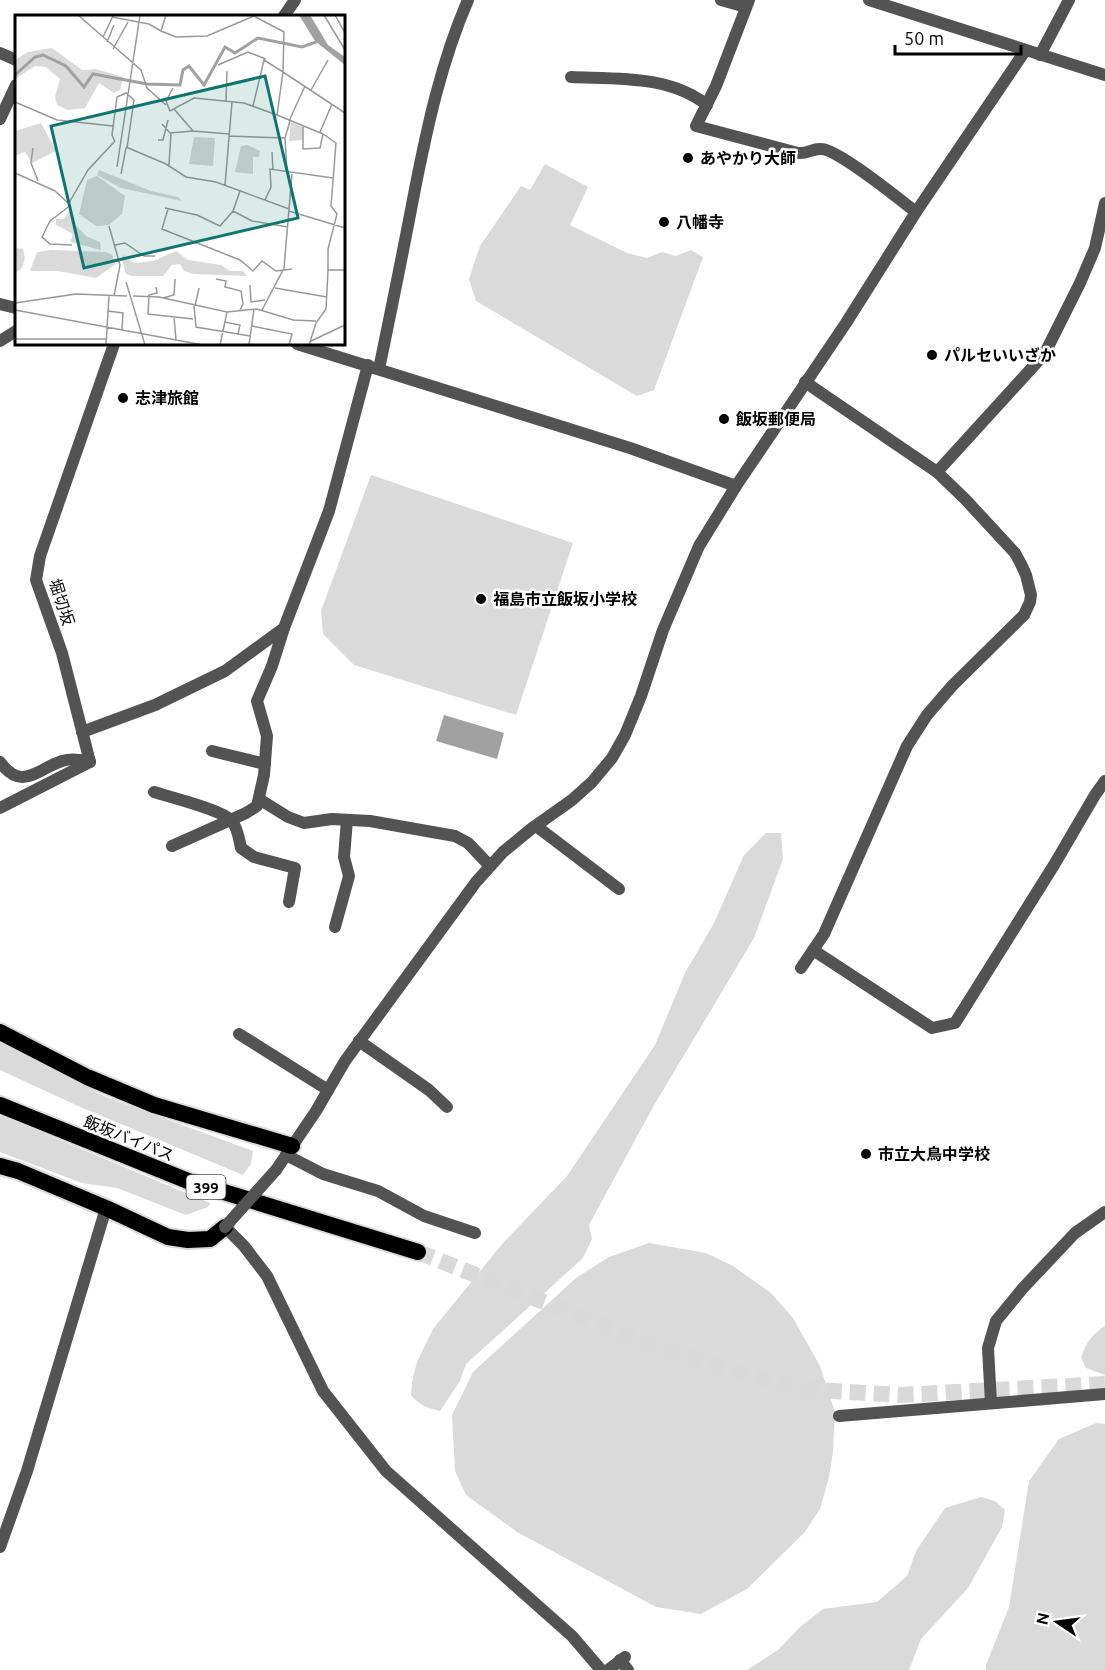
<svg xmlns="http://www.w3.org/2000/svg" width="1105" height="1670" font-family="Ubuntu,'Noto Sans JP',sans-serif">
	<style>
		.green { fill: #dadada }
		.water { fill: #a1a1a1 }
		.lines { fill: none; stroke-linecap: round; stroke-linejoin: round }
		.trunk-tunnel { stroke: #d9d9d9; stroke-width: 16; stroke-dasharray: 16 8; stroke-linecap: butt }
		.trunk-casing { stroke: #dbdbdb; stroke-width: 20 }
		.minor { stroke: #535353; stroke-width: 12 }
		.tertiary { stroke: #535353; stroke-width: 12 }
		.trunk { stroke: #000; stroke-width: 16 }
		.tertiary-bridge { stroke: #535353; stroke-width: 12 }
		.poi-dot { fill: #000; stroke: #fff; stroke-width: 2 }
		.labels { text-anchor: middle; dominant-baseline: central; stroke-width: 5; stroke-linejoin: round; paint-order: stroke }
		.shield { fill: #fff; stroke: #4c4c4c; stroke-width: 1.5 }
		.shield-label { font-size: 15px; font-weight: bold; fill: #000 }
		.poi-label { font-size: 16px; font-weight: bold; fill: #000; stroke: #fff; text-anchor: start }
		.street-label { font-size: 16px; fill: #000; stroke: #fff }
		.inset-river { fill: none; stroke: #a1a1a1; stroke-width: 3 }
		.inset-road { fill: none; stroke: #999; stroke-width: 1.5 }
		.view { fill: #0f766e; fill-opacity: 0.15; stroke: #0f766e; stroke-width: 3 }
		.inset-edge { fill: none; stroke: #000; stroke-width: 3 }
	</style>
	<rect width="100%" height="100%" fill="#fff"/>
	<!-- green -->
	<g class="green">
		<polygon points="545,164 588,187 570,225 627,253 647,258 662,252 676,256 691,250 703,257 654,390 637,396 476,301 469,279 480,246 521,186 530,190"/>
		<polygon points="371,475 573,543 516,715 354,665 323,634 321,611"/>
		<path d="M766,833H781L783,859L754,938L653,1107L589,1225L592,1239L583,1258L466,1364L460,1381L440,1411C427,1408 419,1405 411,1395L412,1382L417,1362L433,1329L503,1243L567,1176L655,1045L685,973L714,923L744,855Z"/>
		<polygon points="0,1043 106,1097 253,1151 251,1164 243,1175 78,1106 0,1070"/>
		<polygon points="0,1115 210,1203 208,1207 186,1215 117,1188 82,1183 0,1152"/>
		<polygon points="649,1243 706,1253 733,1266 771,1293 793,1318 820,1366 835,1412 833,1452 829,1477 820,1509 804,1533 747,1589 701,1614 656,1607 517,1532 466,1495 455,1471 452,1415 473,1372 576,1278 609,1257"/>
		<path d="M1105,1326V1375L1086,1368L1081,1358C1086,1343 1091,1335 1105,1326Z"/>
		<polygon points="1096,1423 1105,1424 1105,1670 986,1670 986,1665 1009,1607 1029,1481 1059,1439"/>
		<polygon points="981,1497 995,1501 1005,1510 1002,1527 968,1588 921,1639 909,1670 747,1670 778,1650 800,1627 823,1609 877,1602 907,1576 916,1551 945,1508"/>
	</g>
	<!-- water -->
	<polygon class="water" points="444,715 504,733 497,759 436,741"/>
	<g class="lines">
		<!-- trunk-tunnel -->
		<polyline class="trunk-tunnel" points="418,1252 617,1331 712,1365 801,1389 901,1395 1105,1384"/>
		<!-- trunk casing -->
		<g class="trunk-casing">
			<g id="trunk">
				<polyline points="0,1032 87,1077 154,1105 292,1146"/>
				<polyline points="0,1105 188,1181 418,1252"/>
				<polyline points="0,1166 18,1171 106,1208 168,1237 188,1240 210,1239 225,1227"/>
			</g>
		</g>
		<!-- minor -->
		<g class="minor">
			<polyline points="721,0 746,7"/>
			<path d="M749,0L716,86L696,126L798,153C808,154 813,148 821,149C838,149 900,200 916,212"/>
			<polyline points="869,0 1105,75"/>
			<polyline points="284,16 295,0"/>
			<polyline points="0,53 16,60"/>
			<polyline points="1040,55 1069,0"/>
			<path d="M571,77C617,79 669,75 707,105"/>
			<polyline points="0,119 16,85"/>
			<polyline points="0,304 16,308"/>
			<polyline points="0,341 16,331"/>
			<polyline points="297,344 630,448 736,486"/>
			<path d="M379,369C391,311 403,252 414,194C427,128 441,62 468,0"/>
			<polyline points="937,472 1040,359 1047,349 1080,283 1095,248 1105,203"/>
			<polyline points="82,732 155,705 225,671 284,628 329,511 368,365"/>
			<polyline points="212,751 265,764"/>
			<path d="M0,762C22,792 37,769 62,761C72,758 80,759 90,762L62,653L36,580L40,556L114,344"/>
			<path d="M154,792C170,797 223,810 232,821C238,829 239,839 241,848L254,857L295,868L289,902"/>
			<polyline points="259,799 288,817 304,823 332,819 370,821 455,836 468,843 490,866"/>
			<polyline points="0,808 90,762"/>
			<polyline points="536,826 619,889"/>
			<polyline points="172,846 246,813 257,806 264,775 267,736 257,701 272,666 284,628"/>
			<polyline points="335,927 349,876 344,857 347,820"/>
			<polyline points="813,950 932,1028 955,1023 1054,865 1095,795 1105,781"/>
			<polyline points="801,968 824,934 907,746 927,715 952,686 1024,615 1030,602 1031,595 1026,575 1021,564 1015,553 965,499 937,472 805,382"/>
			<polyline points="239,1034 328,1090"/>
			<polyline points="359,1041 429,1090 447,1107"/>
			<polyline points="286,1155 323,1174 378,1191 424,1216 475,1233"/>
			<polyline points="225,1227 244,1246 267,1276 323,1391 386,1471 572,1636 601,1670"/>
			<polyline points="991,1403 988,1348 996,1321 1023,1288 1075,1233 1105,1212"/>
			<polyline points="839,1416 1105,1394"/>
			<polyline points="620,1660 628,1670"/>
			<polyline points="608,1670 625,1657"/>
		</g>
		<!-- tertiary -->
		<g class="tertiary">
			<polyline points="276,1170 316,1111 345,1061 476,882 503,852 531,829 572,800 592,782 612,758 625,735 641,696 663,630 699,546 736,486 846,323 916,212 1025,51"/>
			<polyline points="0,1547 27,1471 106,1208"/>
		</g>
		<!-- trunk -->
		<use href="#trunk" class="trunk"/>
		<!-- tertiary-bridge -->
		<polyline class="tertiary-bridge" points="225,1227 276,1170"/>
	</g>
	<!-- markers -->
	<g class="poi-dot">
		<circle cx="688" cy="158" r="6"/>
		<circle cx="664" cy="222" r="6"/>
		<circle cx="932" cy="355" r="6"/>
		<circle cx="123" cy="398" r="6"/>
		<circle cx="724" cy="419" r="6"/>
		<circle cx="481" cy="599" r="6"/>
		<circle cx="866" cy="1154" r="6"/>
	</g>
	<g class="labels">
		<!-- shield labels -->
		<rect class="shield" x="186.5" y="1175" width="39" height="24" rx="4.5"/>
		<g class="shield-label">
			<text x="206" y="1187">399</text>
		</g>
		<!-- poi labels -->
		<g class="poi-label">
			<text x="700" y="158">あやかり大師</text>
			<text x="676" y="222">八幡寺</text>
			<text x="944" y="355">パルセいいざか</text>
			<text x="135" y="398">志津旅館</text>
			<text x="736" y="419">飯坂郵便局</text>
			<text x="493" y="599">福島市立飯坂小学校</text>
			<text x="878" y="1154">市立大鳥中学校</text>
		</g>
		<!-- street labels -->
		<g class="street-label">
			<text transform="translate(62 602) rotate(72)">堀切坂</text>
			<text transform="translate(129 1138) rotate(22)">飯坂バイパス</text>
		</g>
	</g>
	<!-- overview -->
	<g transform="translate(15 15)">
		<rect width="330" height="330" fill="#fff"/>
		<path d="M37,33L67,55L81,54L108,62L105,75L99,78L84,68L70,93L53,95L42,90L40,82L45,64L31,52L20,51L0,64V45L13,37ZM276,107L288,112L287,125L274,126ZM26,108L41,136L17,148L10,137L0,141V116ZM179,122L200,123L198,151L174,149ZM233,130L245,136L244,142H238V159L220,157L226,131ZM84,155L136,176L163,182L167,186L106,173L82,160ZM82,161L110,181L107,199L94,210L81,211L64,199L72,165ZM55,194L57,206L71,221L85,227L86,235L55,227L58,219L41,210V204H49ZM0,233L8,234L10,243L7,253L0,258ZM36,235L91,237L97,240L101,249L81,263L43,256H15L22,237ZM161,236L173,245L206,250L215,256H228L232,261L178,259L169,256L165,249L157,250L148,261H116L111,259L107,245L108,240L119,248L138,246Z" fill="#dadada"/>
		<path d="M284,0H295L313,30L330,42V50L300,26Z" fill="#a1a1a1"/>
		<path class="inset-river" d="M0,60L20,42L28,40L51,51L69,72L78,59L132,69L165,70L168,55L174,51L189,70L210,32L220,38L243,23L287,32L304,26"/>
		<path class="inset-road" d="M63,0L126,55L132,73L151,90M151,0L146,16L161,22L192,21L239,1M237,0L269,17L268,57L330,98M309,0L330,35M320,0L330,18M97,2L134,9L146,16M88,22L98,1M92,27L99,10M98,34L113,7M203,50L233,37L251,44M158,73L151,86L155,96L179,83L229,88L262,100M296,75L313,45M211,86L212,56M0,87L42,105L98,111M238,91L249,45L268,57L262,100L308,119L321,128L316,191L322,199L313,234V255M159,94L178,116L214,119M274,106L290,71M147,109L155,118L178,116M288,111V134L305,133L308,119M305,117L317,89M214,121L270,123L275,106M270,123L272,157M143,125H148L153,105M100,127L97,120L102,82L111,78L119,85L112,133M111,132L151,149L171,162L201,167L274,194M18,133L16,148L23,166M257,137L258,155M154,150L156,118M102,152L125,0M0,158L40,176L53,188M106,159L111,133M210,170L217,87M250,185L256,172L255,154L318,163M54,188L73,155L99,127M56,190L35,206L27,222L35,229L57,230M150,193L182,200L205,211L218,196L225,176M153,194L147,214L225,245L238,256L247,246L261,256L277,254M218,196L237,206L273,212M274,196L330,213M94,211L105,250L99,281M100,230L110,228L129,241H140M201,264L211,266L210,272L226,276L228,289L225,295M111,267L130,330M235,270L236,287L250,285M141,272L142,278L134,280L133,299L178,304M260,273L312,282M118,281L144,282L212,297L242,294L278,305L301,306M148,283L159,280L160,264M0,288L61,279L112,281M179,291L181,312L235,321M180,291L184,273M0,295L188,330M247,295L269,253L277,159M93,296L108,298L107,315M159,302L161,325M210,307L225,310L223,319M237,311L277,319L274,330M0,324H92M296,326L330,310M91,330L94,281M205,330L212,297M234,330L239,294M294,330L301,308L311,294L313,255H330"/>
		<path class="view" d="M250,61L283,203L69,253L36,111Z"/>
		<rect width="330" height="330" class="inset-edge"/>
	</g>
	<!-- north arrow -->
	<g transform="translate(1057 1622) rotate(283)" stroke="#ffffff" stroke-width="4.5" paint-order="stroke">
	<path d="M0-4.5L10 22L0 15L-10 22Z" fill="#000000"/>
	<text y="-9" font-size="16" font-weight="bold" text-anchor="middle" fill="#000000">N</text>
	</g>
	<!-- scale -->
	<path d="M895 45v9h126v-9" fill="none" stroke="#000000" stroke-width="3"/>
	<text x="904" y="45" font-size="18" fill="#000000" stroke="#ffffff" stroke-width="4.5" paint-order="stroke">50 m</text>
</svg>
